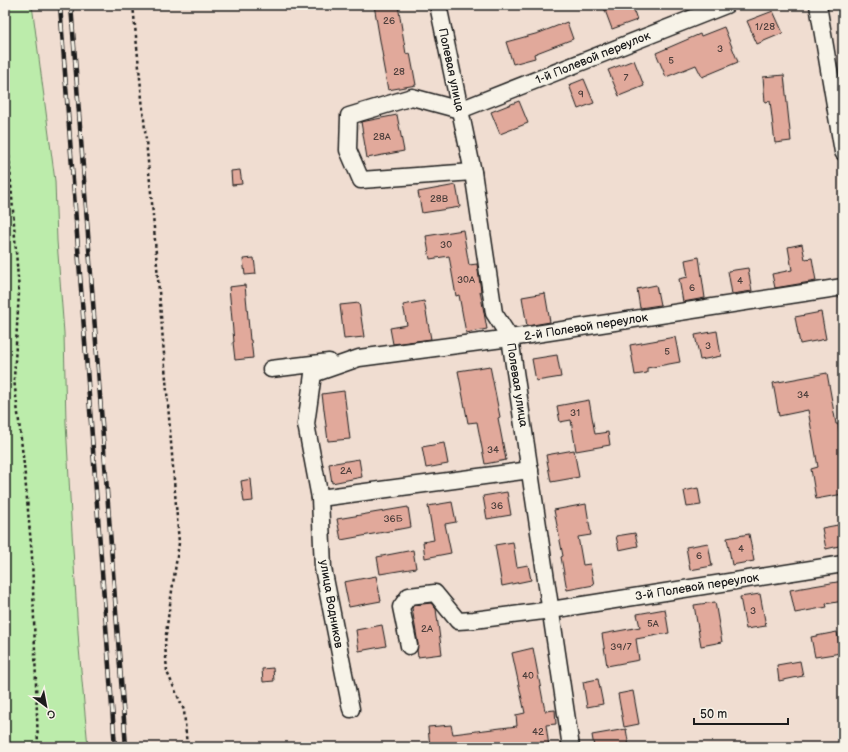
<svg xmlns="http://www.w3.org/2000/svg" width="848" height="752" font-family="'Balsamiq Sans',sans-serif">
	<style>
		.green { fill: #bcecab; stroke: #6c8464 }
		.building { fill: #e1a99b; stroke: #1c1c1c }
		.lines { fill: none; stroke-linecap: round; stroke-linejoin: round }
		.minor-casing { stroke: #1c1c1c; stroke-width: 19 }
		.path { stroke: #1c1c1c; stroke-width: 2.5; stroke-dasharray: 3 3; stroke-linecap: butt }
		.minor { stroke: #f7f3e8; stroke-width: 16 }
		.rail-casing { stroke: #1c1c1c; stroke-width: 4.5 }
		.rail { stroke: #f7f3e8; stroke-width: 3; stroke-dasharray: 9; stroke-linecap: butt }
		.labels { text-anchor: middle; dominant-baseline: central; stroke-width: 3.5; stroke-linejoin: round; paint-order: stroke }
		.number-label { font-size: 10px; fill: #4d3f3c }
		.street-label { font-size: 12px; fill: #1c1c1c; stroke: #f7f3e8 }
	</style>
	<rect width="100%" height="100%" fill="#f0ddd1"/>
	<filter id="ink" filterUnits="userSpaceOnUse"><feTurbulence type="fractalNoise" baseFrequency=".025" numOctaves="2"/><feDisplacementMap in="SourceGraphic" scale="8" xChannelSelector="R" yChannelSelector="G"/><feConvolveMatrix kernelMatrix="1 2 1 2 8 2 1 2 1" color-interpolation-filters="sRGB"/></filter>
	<g filter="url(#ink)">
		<!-- green -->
		<polygon class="green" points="5,5 32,5 55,181 57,241 64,333 66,423 71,516 79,648 88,747 5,747"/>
		<!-- building -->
		<g class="building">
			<polygon points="374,5 398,5 406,54 410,53 416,85 388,90 382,58 383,58"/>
			<polygon points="603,5 632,5 637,20 612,29"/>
			<polygon points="773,11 783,33 757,44 747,21"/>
			<polygon points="567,22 573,39 534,54 535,58 513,64 506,42 539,33"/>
			<polygon points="724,27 738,62 702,77 696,65 666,77 656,53 700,34 701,36"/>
			<polygon points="634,60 644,86 619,96 608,70"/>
			<polygon points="784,75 791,141 775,143 770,101 765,102 763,77"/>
			<polygon points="584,79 594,103 578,109 569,85"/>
			<polygon points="519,101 528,123 500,134 491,112"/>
			<polygon points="397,115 404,151 367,158 361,122"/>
			<polygon points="240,170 242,184 232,185 231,171"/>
			<polygon points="456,185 460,207 422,213 418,192"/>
			<polygon points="463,230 469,265 477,264 481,291 480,291 487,329 466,333 459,295 456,296 449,256 430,259 426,236"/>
			<polygon points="802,244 805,259 812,258 816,281 775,288 772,274 792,270 788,247"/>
			<polygon points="699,257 705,298 683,302 679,279 688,277 685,260"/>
			<polygon points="254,258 256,274 245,275 243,259"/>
			<polygon points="748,268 752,291 732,294 728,271"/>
			<polygon points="245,285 250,340 251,340 253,358 235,360 233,342 234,342 229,287"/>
			<polygon points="656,285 660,305 640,308 637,289"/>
			<polygon points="545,293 550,322 527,326 522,297"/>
			<polygon points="424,301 431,339 393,344 390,328 407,325 403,305"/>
			<polygon points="359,303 364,337 344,339 340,305"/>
			<polygon points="821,312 826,339 800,344 795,317"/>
			<polygon points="717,331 721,356 700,360 695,335"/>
			<polygon points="675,337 680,362 647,368 647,373 635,375 630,345"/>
			<polygon points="557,355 561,377 536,381 532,359"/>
			<polygon points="490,366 500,417 498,418 506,460 485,464 477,422 468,423 458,371"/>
			<polygon points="827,373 836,424 838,424 843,450 843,494 816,499 811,469 818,467 808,410 779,416 773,383"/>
			<polygon points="344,391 350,439 328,441 322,394"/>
			<polygon points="589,400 595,434 608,432 610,445 576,451 571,420 560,422 557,406"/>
			<polygon points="444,443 448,464 426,468 422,447"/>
			<polygon points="574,450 579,477 551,482 546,455"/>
			<polygon points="359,459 362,477 332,483 329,464"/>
			<polygon points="251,479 253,501 244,502 241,481"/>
			<polygon points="698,488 701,505 687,507 684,491"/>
			<polygon points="507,492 511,515 487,519 483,496"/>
			<polygon points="452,502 456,522 445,524 451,553 425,558 423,542 434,540 428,506"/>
			<polygon points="586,504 591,535 578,537 583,565 590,564 594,585 567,590 561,557 563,556 554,510"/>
			<polygon points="408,507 411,527 341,540 337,519"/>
			<polygon points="843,524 843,545 826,549 822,528"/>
			<polygon points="635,533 638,546 619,550 616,536"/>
			<polygon points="749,534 754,561 732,565 727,538"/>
			<polygon points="513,542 517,567 528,565 531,580 502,586 495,545"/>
			<polygon points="708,543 712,566 690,570 686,547"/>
			<polygon points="413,550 416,568 380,574 377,557"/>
			<polygon points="376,576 381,601 349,607 344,582"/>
			<polygon points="843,581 843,601 826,604 827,607 795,613 790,590"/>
			<polygon points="760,594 766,626 746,629 740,597"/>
			<polygon points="715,602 722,642 701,646 694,605"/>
			<polygon points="431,603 436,609 442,654 418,657 417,650 418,644 412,608 414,605"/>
			<polygon points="665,609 669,633 636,639 639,660 607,666 602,634 640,627 637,614"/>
			<polygon points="382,625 386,646 359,651 356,630"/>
			<polygon points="837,632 841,653 815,657 811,637"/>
			<polygon points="533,648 545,711 555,710 556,724 546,725 549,747 430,747 428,727 451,725 453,734 517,726 516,715 525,713 512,653"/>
			<polygon points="800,661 803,676 779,681 777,665"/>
			<polygon points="273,668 274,681 263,682 262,669"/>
			<polygon points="598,679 603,704 587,707 583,682"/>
			<polygon points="633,691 639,724 624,727 618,694"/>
			<polygon points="626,729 629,747 594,747 592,735"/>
		</g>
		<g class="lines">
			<!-- minor casing -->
			<g class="minor-casing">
				<g id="minor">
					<polyline points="438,5 473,172 494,313 510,338 571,747"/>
					<polyline points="818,5 843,152"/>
					<polyline points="473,172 361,180 348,150 349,116 412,97 460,110 726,5"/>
					<polyline points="271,369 329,362"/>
					<polyline points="320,498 530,470"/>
					<polyline points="409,646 401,607 409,596 435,593 458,621 474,620 551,610 843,564"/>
					<polyline points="351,709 323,568 320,498 306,424 313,374 359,358 510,338 843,287"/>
				</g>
			</g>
			<!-- path -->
			<g class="path">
				<polyline points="133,5 152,203 179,543 168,618 165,643 167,672 184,710 187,747"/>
				<polyline points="5,102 19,292 14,379 24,465 32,556 38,747"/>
			</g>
			<!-- minor -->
			<use href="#minor" class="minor"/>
			<!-- rail casing -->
			<g class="rail-casing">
				<g id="rail">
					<polyline points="60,5 115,747"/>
					<polyline points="71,5 126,747"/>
				</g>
			</g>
			<!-- rail -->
			<use href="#rail" class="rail"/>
		</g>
	</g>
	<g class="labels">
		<!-- number labels -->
		<g class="number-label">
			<text x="389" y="21">26</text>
			<text x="765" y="27">1/28</text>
			<text x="720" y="49">3</text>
			<text x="671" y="61">5</text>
			<text x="399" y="72">28</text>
			<text x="626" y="78">7</text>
			<text x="581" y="94">9</text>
			<text x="382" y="137">28А</text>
			<text x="439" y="199">28В</text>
			<text x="446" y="245">30</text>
			<text x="466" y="280">30А</text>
			<text x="740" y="281">4</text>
			<text x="692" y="288">6</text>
			<text x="708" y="346">3</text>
			<text x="667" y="352">5</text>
			<text x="803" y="395">34</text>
			<text x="575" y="413">31</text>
			<text x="493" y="450">34</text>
			<text x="346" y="471">2А</text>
			<text x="497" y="506">36</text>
			<text x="393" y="519">36Б</text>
			<text x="741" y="549">4</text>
			<text x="699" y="556">6</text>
			<text x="753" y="611">3</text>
			<text x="653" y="624">5А</text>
			<text x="427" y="629">2А</text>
			<text x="621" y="647">39/7</text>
			<text x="528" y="676">40</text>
			<text x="538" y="732">42</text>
		</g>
		<!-- street labels -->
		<g class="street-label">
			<text transform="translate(593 58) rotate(-22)">1-й Полевой переулок</text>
			<text transform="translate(451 70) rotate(78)">Полевая улица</text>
			<text transform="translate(586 327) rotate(-9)">2-й Полевой переулок</text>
			<text transform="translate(517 385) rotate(81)">Полевая улица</text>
			<text transform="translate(697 587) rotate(-9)">3-й Полевой переулок</text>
			<text transform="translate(331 604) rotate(80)">улица Водников</text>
		</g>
	</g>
	<!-- margin -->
	<rect width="848" height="752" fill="none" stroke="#f7f3e8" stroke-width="20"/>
	<rect x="10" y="10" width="828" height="732" fill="none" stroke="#1c1c1c" stroke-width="1.5" filter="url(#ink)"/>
	<!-- north arrow -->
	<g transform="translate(46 706) rotate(148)" stroke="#f7f3e8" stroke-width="3" paint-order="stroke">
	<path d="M0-3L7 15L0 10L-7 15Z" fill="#1c1c1c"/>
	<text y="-6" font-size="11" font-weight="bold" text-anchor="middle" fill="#1c1c1c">С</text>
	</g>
	<!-- scale -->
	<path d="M694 718v6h94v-6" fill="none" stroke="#1c1c1c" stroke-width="2"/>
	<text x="700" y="718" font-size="12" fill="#1c1c1c" stroke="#f7f3e8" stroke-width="3" paint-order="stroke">50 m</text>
</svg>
